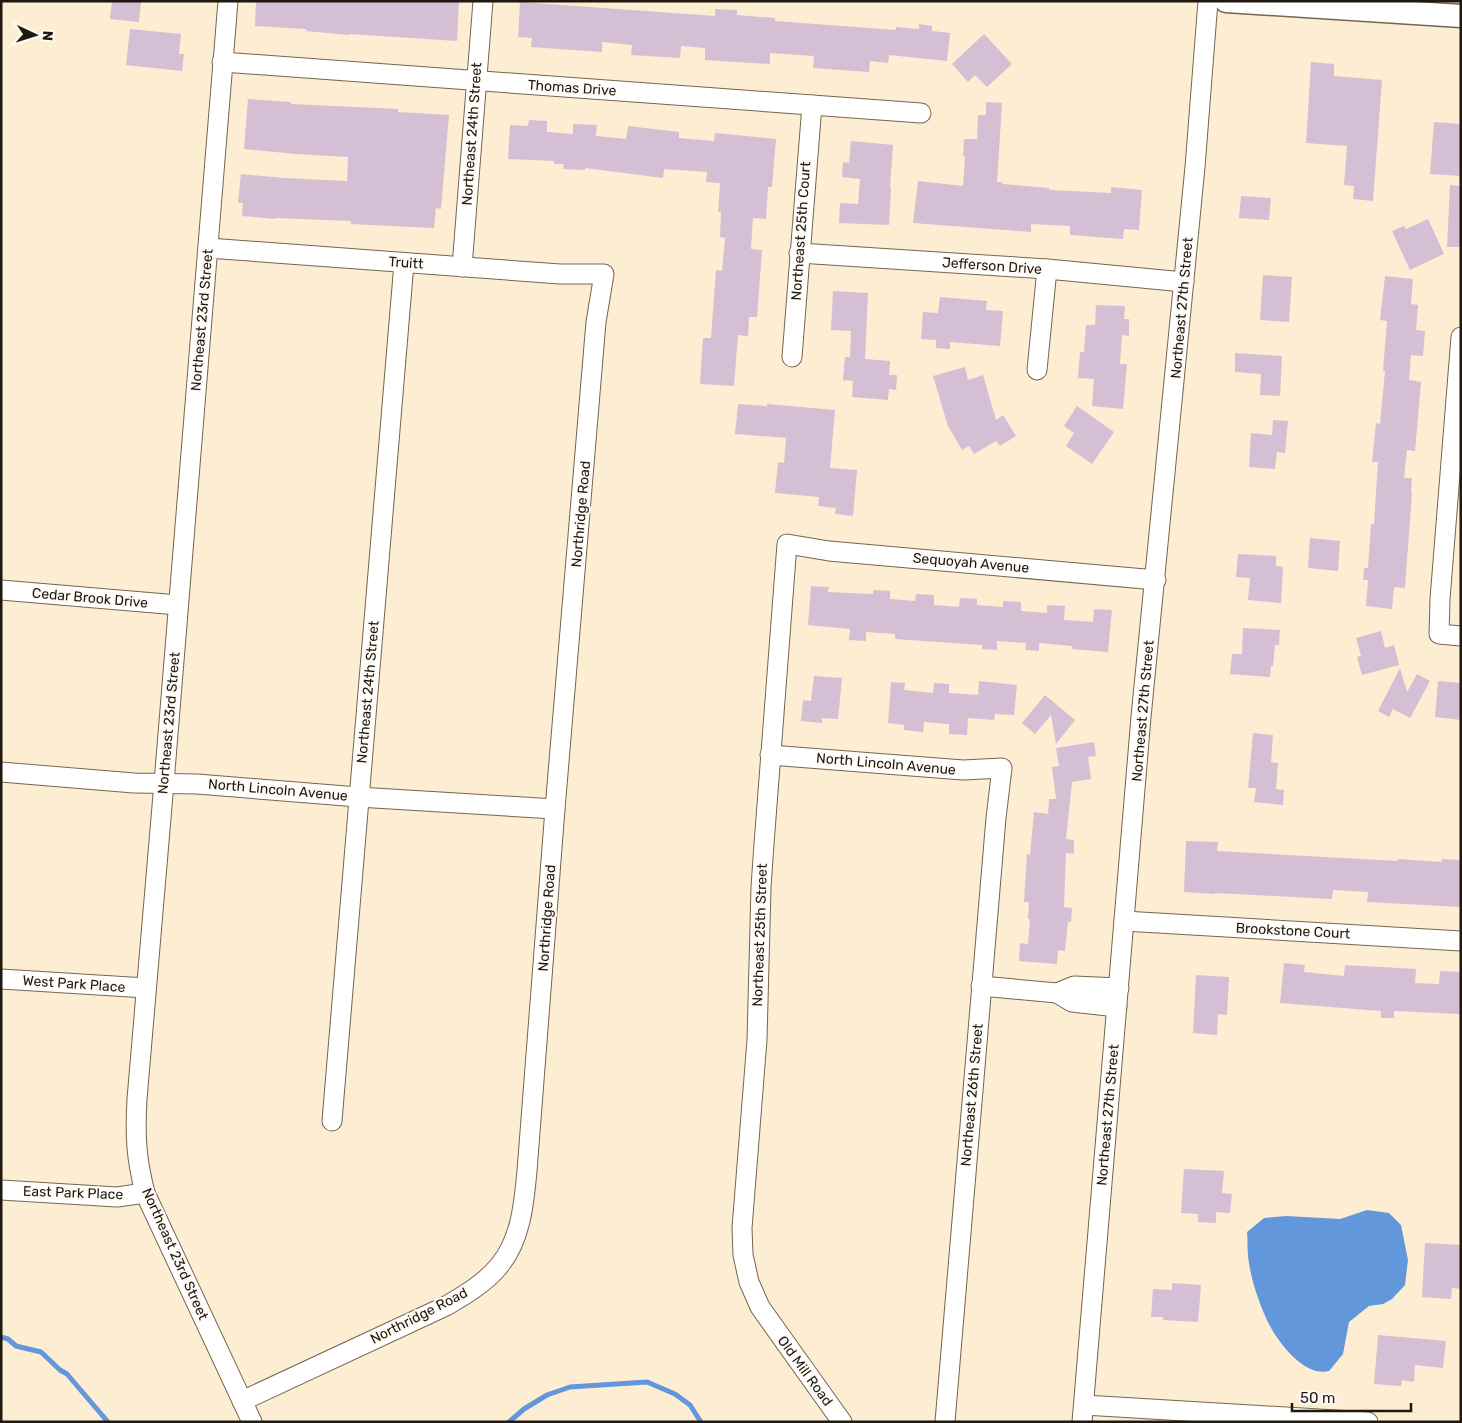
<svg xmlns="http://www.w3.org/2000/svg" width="1462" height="1423" font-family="Rubik,sans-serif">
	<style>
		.water { fill: #6297dc }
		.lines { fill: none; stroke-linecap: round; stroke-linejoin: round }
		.stream { stroke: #6297dc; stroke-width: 5 }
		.building { fill: #d4bfd5 }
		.minor-casing { stroke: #74664f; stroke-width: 21 }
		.major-casing { stroke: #74664f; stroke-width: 25 }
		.minor { stroke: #fff; stroke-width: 19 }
		.major { stroke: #fff; stroke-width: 22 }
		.labels { text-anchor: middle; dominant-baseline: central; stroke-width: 4.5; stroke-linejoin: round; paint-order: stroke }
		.street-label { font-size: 14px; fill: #1e180f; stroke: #fffbf6 }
	</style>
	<rect width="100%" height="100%" fill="#fdedd2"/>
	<!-- water -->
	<path class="water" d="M1367,1210L1389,1213L1401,1225L1408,1260L1405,1285L1392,1299L1383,1304L1369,1306L1349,1322L1343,1354L1329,1371C1301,1378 1271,1333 1263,1311C1257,1296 1251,1278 1249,1263C1247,1253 1248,1242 1247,1232L1264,1218L1286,1216L1340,1219Z"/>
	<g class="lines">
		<!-- stream -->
		<g class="stream">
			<polyline points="1,1337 8,1339 16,1346 41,1352 60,1370 67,1374 108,1422"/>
			<polyline points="509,1422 524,1409 547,1395 570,1387 647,1382 675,1394 690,1405 701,1422"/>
		</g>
	</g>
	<!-- building -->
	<g class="building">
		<polygon points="112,1 141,1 139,22 110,19"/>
		<polygon points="256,1 459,1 457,41 349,34 349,35 306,31 306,29 255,26"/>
		<polygon points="520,2 715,16 715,9 737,10 737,15 775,18 775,21 896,30 896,27 919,29 919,24 932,26 932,31 950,33 947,61 889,55 888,63 870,61 869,72 813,68 814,56 770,53 770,64 705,60 705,48 681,46 680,58 631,55 632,45 602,42 602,52 531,47 532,38 518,37"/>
		<polygon points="130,29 181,34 179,54 184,54 182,71 126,65"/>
		<polygon points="984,34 1012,64 987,87 975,75 968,82 952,64"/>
		<polygon points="1311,62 1334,64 1334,76 1382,80 1373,201 1353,199 1354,186 1344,185 1347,146 1306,143"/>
		<polygon points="248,99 291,102 291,104 398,109 398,112 449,115 441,209 436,208 434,228 351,224 351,221 275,218 275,219 242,216 243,203 238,203 241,174 284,178 347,181 348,157 296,154 244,149"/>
		<polygon points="986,102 1002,103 997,182 1002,182 1002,184 1049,188 1049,190 1111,193 1111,187 1142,190 1139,230 1124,229 1123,239 1070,235 1070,226 1031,224 1031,232 913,223 918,181 963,186 965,157 963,156 964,139 977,139 978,115 986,115"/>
		<polygon points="529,120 547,121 547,132 573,134 573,124 597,125 596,136 626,139 628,126 679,132 679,138 714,141 715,133 776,139 772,187 768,187 766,219 753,218 751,249 762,250 757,317 749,317 748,336 738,335 734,386 700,384 703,338 711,338 716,270 722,271 725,238 720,237 721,212 718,212 720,183 706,182 707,172 664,169 663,178 585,168 585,170 563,169 564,164 554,164 554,161 508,159 510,125 528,126"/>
		<polygon points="1434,122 1461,124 1461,176 1430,174"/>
		<polygon points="851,141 893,145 890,187 891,187 889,225 839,223 840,203 858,204 860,179 842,177 843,162 849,163"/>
		<polygon points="1450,185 1461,186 1461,247 1447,247"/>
		<polygon points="1241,196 1271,198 1269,220 1239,218"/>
		<polygon points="1428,219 1444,254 1410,270 1392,231 1404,226 1406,229"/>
		<polygon points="1263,275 1292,277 1289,322 1260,320"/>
		<polygon points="1385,276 1413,279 1411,304 1418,305 1416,330 1425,331 1423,356 1411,355 1409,380 1421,382 1415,451 1407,450 1404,478 1412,478 1411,492 1412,492 1405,588 1394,587 1392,609 1366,606 1368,580 1363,580 1364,568 1368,568 1371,524 1374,524 1378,462 1372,462 1376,423 1380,424 1385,371 1383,371 1387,321 1380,320"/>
		<polygon points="833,291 868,293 865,359 890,361 889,375 897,375 896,390 889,389 888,400 852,397 853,381 843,380 845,357 850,357 851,331 831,330"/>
		<polygon points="940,297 987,301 986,310 1003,311 1000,346 950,342 950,349 936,348 936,340 921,339 923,312 938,313"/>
		<polygon points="1096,305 1125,306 1124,319 1129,319 1129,336 1122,335 1120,364 1127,364 1123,409 1092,406 1094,379 1078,378 1080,352 1084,352 1086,325 1095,325"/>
		<polygon points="1235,353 1282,356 1280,396 1260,395 1261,374 1235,372"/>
		<polygon points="965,367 968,380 983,375 996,420 1003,415 1016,436 1000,446 996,441 974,454 969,446 962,450 948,426 933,376"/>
		<polygon points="738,404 767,406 767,404 835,410 830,468 857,470 853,516 835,514 836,508 818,506 819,497 775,493 778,462 784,463 786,438 735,434"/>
		<polygon points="1077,406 1114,432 1092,464 1066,446 1074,433 1064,426"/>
		<polygon points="1273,420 1288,421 1285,453 1277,452 1275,469 1249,467 1251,433 1272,435"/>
		<polygon points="1310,538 1340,541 1338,571 1308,568"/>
		<polygon points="1238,554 1276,556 1276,566 1283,567 1281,603 1248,600 1250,578 1236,577"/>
		<polygon points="811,586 829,587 828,592 873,594 873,590 890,591 890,599 915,601 916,594 934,595 934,605 959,607 960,598 977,599 977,605 1003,607 1003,601 1021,602 1021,611 1047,613 1047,605 1065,606 1064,620 1093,622 1094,609 1112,610 1108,652 1072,649 1072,646 1039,643 1039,651 1025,650 1026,643 997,641 997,650 982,649 982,645 895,639 895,634 866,632 866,641 849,640 850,629 808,625"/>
		<polygon points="1243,628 1280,630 1279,645 1275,645 1273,666 1271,666 1270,677 1230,674 1232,654 1242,654"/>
		<polygon points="1381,631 1385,648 1394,645 1399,665 1362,675 1357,657 1361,656 1356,638"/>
		<polygon points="1400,668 1407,692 1417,674 1430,681 1410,718 1393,709 1389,717 1378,711"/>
		<polygon points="814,676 842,678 838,719 822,718 822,723 801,721 803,700 811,701"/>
		<polygon points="979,681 1017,685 1014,715 995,714 994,720 968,718 967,735 949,734 949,724 924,722 923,732 904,730 904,725 888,723 891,682 905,683 904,690 933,693 934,683 949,684 949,693 978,695"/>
		<polygon points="1438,681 1461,683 1461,720 1435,717"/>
		<polygon points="1045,695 1075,720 1056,744 1051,715 1035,734 1022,723"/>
		<polygon points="1253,733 1273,735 1271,762 1278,763 1276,789 1284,790 1283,805 1254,802 1256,788 1248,788"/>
		<polygon points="1094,742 1096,756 1088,757 1091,779 1072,782 1066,839 1074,840 1074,854 1066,853 1064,907 1072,908 1071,922 1068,922 1065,951 1058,950 1057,964 1019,961 1020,943 1028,944 1030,919 1028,919 1029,902 1024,902 1027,854 1030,855 1034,812 1048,814 1049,799 1056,799 1052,767 1059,766 1056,748"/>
		<polygon points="1186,841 1218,842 1217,851 1398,861 1398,859 1442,862 1442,859 1461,860 1461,907 1367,902 1368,892 1333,890 1332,899 1215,893 1215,894 1184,892"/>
		<polygon points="1284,963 1305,965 1304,972 1344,976 1345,965 1416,969 1415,983 1439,984 1440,971 1461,972 1461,1014 1394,1011 1394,1018 1381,1018 1381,1011 1280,1003"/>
		<polygon points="1196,975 1229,977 1227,1015 1218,1014 1217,1035 1193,1033"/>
		<polygon points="1184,1169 1224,1171 1222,1193 1232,1194 1230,1213 1216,1212 1216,1223 1198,1222 1198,1214 1181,1213"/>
		<polygon points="1425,1243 1461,1245 1461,1289 1452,1288 1451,1299 1422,1297"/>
		<polygon points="1172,1283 1201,1285 1198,1322 1163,1320 1163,1317 1151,1317 1153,1289 1172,1290"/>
		<polygon points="1378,1335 1446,1341 1443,1368 1415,1365 1414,1382 1402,1380 1401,1386 1374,1384"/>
	</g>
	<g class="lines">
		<!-- minor casing -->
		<g class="minor-casing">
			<g id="minor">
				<path d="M228,1L164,783L137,1099C135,1136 136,1157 145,1193L252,1422"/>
				<polyline points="222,62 921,113"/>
				<path d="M208,248L560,274H604L596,322L555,809L527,1171C524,1203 521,1240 499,1266C485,1283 465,1295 446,1306L242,1401"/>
				<polyline points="799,253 1047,269 1184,282"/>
				<polyline points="462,267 483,1"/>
				<polyline points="1461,337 1440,599 1439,634 1461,636"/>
				<polyline points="792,357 812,105"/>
				<polyline points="1037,370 1047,269"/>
				<polyline points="1,590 178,605"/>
				<polyline points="770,755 963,770 1002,768 996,818 945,1422"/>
				<polyline points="1,772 134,783 197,784 358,797 555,809"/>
				<polyline points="1124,921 1461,941"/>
				<polyline points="1,979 146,988"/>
				<polyline points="981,986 1057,993 1074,986 1119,988"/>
				<polyline points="1057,993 1072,1002 1117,1007"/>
				<polyline points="332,1121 404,263"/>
				<polyline points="1,1190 117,1197 145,1193"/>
				<polyline points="1084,1405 1368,1422"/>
				<polyline points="842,1422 760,1307 749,1282 743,1255 742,1228 757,1040 761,887 764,844 787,544 829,551 1156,580"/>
				<polyline points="1082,1422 1141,717 1195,167 1208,1"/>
			</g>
		</g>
		<!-- major casing -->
		<g class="major-casing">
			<polyline id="major" points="1226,1 1461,16"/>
		</g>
		<!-- minor -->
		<use href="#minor" class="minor"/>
		<!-- major -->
		<use href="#major" class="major"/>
	</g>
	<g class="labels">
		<!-- street labels -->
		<g class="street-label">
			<text transform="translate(572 88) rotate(4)">Thomas Drive</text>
			<text transform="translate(472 134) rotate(-86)">Northeast 24th Street</text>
			<text transform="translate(801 231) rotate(-86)">Northeast 25th Court</text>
			<text transform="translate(406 263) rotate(4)">Truitt</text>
			<text transform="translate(992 266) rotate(4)">Jefferson Drive</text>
			<text transform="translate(1182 308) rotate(-85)">Northeast 27th Street</text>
			<text transform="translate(202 320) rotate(-85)">Northeast 23rd Street</text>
			<text transform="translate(581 514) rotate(-85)">Northridge Road</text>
			<text transform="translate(971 563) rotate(5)">Sequoyah Avenue</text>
			<text transform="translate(90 598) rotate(5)">Cedar Brook Drive</text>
			<text transform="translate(368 692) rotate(-85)">Northeast 24th Street</text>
			<text transform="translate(1143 711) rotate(-85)">Northeast 27th Street</text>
			<text transform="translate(169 723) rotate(-85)">Northeast 23rd Street</text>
			<text transform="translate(886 764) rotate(5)">North Lincoln Avenue</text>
			<text transform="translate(278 790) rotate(5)">North Lincoln Avenue</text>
			<text transform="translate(547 918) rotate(-86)">Northridge Road</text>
			<text transform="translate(1293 931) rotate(3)">Brookstone Court</text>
			<text transform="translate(760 935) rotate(-88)">Northeast 25th Street</text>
			<text transform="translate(74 984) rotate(4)">West Park Place</text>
			<text transform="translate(972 1095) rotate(-85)">Northeast 26th Street</text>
			<text transform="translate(1108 1115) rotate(-85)">Northeast 27th Street</text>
			<text transform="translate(73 1193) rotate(2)">East Park Place</text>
			<text transform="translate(175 1254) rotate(66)">Northeast 23rd Street</text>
			<text transform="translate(419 1316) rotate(-27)">Northridge Road</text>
			<text transform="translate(805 1371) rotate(54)">Old Mill Road</text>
		</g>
	</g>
	<!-- border -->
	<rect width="1462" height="1423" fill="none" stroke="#1e180f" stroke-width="5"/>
	<!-- north arrow -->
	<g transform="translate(35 35) rotate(94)" stroke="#fffbf6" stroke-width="4" paint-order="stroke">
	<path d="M0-4L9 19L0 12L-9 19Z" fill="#1e180f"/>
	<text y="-8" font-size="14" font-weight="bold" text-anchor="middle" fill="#1e180f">N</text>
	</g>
	<!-- scale -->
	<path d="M1292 1403v8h119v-8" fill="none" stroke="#1e180f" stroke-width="2.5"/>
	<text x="1300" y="1403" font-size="15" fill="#1e180f" stroke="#fffbf6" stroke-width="4" paint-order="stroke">50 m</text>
</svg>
